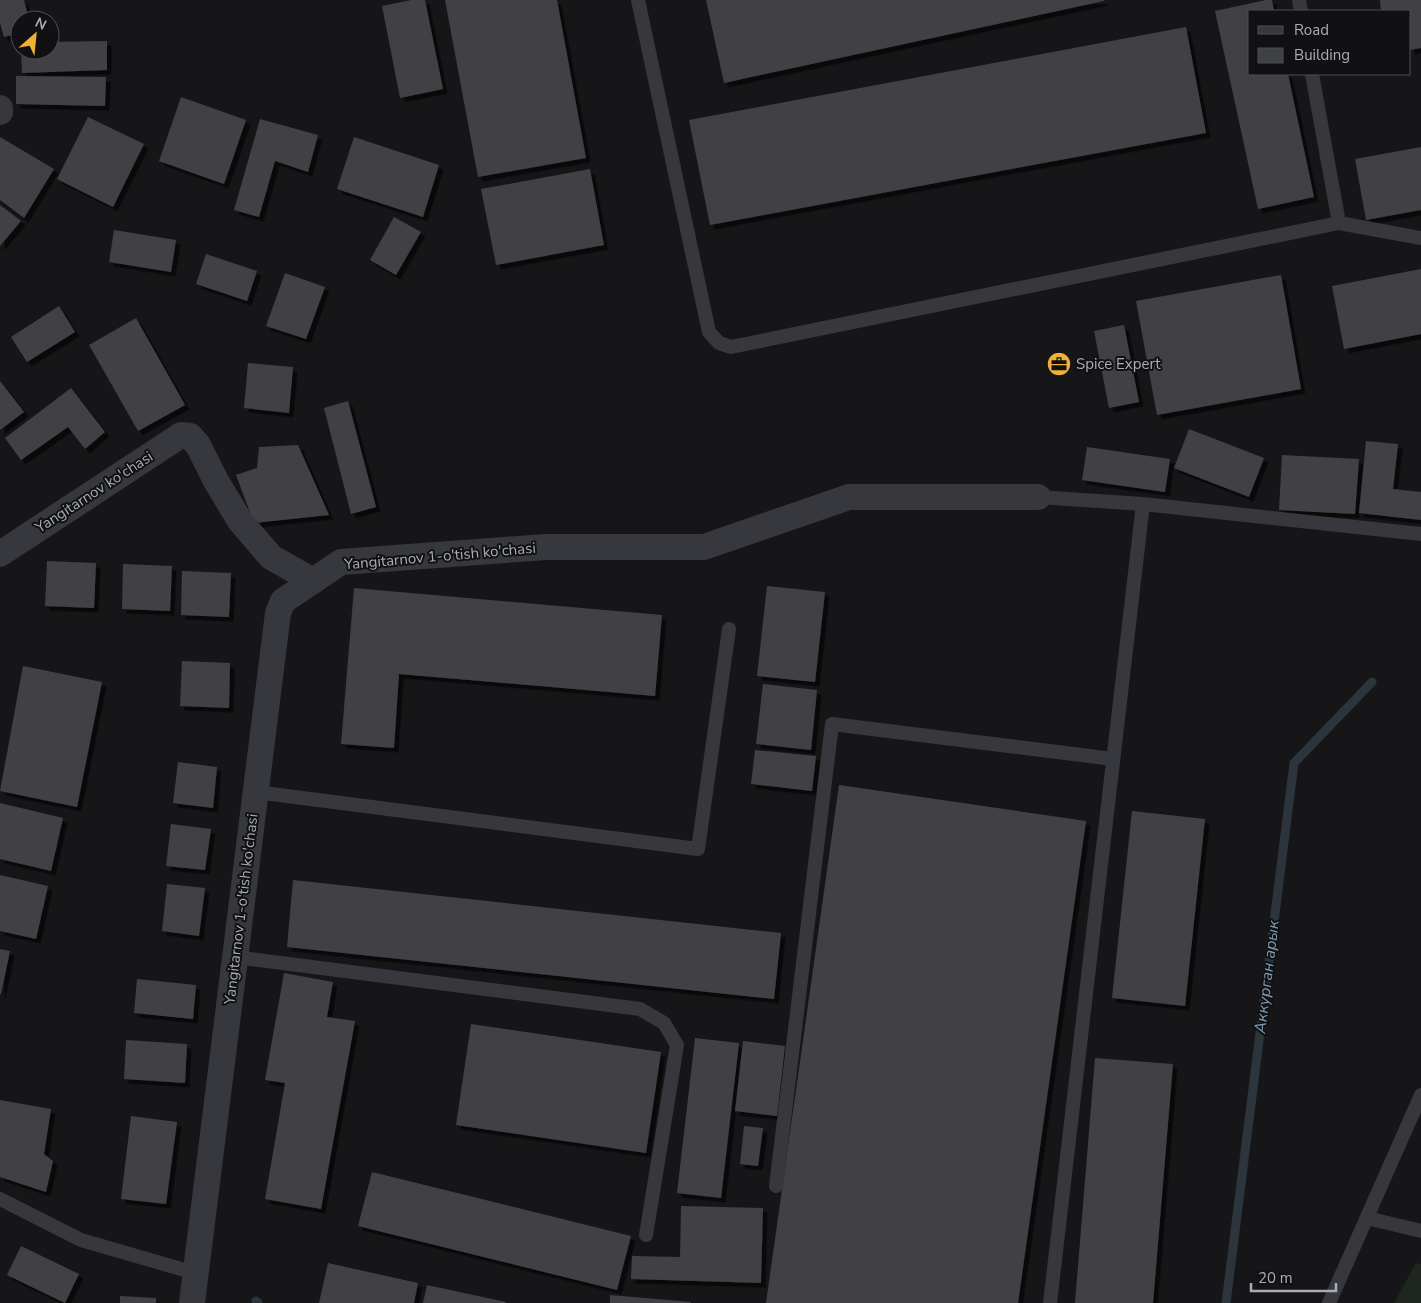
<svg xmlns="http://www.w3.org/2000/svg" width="1421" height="1303" font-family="'Nunito Sans',sans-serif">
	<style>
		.green { fill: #1e261f }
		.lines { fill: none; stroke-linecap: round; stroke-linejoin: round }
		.stream { stroke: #2c353c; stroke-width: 9 }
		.building { fill: #404145; filter: url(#shadow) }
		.lane { stroke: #37383d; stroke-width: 14 }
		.street { stroke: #37383d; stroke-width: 26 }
		.labels { text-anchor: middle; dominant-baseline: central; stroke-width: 4; stroke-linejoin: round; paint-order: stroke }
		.poi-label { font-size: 15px; fill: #a8adb8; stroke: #111113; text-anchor: start }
		.street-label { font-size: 15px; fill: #a8adb8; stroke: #111113 }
		.water-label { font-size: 16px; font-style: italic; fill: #7f9bb3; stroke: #111113 }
	</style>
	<defs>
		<filter id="shadow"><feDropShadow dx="4.5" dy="4.5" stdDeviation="0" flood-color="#0009"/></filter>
	</defs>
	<rect width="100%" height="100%" fill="#161618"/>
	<!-- green -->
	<polygon class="green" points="1416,1263 1421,1264 1421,1303 1394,1303"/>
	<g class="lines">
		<!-- stream -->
		<g class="stream">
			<polyline points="256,1301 258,1303"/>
			<polyline points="1226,1303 1294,763 1372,682"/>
		</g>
	</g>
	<!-- building -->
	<g class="building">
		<polygon points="0,0 24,0 29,20 20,20 20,33 4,37 0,23"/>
		<polygon points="411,0 425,0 443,89 400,98 382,6"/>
		<polygon points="445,0 557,0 586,158 478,177"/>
		<polygon points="706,0 1104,0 1104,1 724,83"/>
		<polygon points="1266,0 1272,0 1274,11 1250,11 1250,74 1288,74 1314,197 1258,209 1215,11"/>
		<polygon points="1380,0 1421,0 1421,48 1410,50 1410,11 1381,11"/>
		<polygon points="1186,27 1206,133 710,225 689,120"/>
		<polygon points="107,41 107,70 22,73 21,50 50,50 50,42"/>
		<polygon points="16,76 106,77 105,106 16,104"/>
		<polygon points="181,97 246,120 224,184 159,161"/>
		<polygon points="88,117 144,144 113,207 57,179"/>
		<polygon points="260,119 318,135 308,172 275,161 259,217 234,210"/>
		<polygon points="0,137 54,169 24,218 0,200"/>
		<polygon points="354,137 439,165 423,217 337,189"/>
		<polygon points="1421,147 1421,210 1366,220 1355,159"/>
		<polygon points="590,169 604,245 496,265 481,189"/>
		<polygon points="0,205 21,221 0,246"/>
		<polygon points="394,217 421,232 396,275 370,260"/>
		<polygon points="114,230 176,240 171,272 109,262"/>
		<polygon points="206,254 257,271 247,301 196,284"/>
		<polygon points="1421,269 1421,334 1344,349 1332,286"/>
		<polygon points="285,273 325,287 306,339 266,326"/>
		<polygon points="1281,275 1301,389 1157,415 1136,301"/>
		<polygon points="59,306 75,332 27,362 11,337"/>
		<polygon points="136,318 185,405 138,431 89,345"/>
		<polygon points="1124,325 1139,402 1109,408 1094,331"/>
		<polygon points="248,363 293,367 289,413 244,408"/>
		<polygon points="0,381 24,412 0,430"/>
		<polygon points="71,388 105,432 85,449 68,427 21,460 5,438"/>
		<polygon points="348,401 376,507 351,514 324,408"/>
		<polygon points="1189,429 1264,458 1249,497 1174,468"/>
		<polygon points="1366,441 1398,444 1393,489 1421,492 1421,520 1359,513"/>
		<polygon points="298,445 329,515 254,523 236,475 257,468 259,447"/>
		<polygon points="1087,447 1170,459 1165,492 1082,480"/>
		<polygon points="1282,455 1359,459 1355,514 1279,510"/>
		<polygon points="47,561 96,563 94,608 45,606"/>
		<polygon points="123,564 172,566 170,611 122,609"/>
		<polygon points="182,571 231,573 229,617 181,615"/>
		<polygon points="767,586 825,592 815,682 757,676"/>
		<polygon points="354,588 662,615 655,696 399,674 394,748 341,744"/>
		<polygon points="182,661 230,663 229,708 180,706"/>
		<polygon points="23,666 102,682 77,807 0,791"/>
		<polygon points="763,684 817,690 811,750 756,744"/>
		<polygon points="755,750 816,756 812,791 751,784"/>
		<polygon points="178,762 217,767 213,808 173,803"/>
		<polygon points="839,785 1086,821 1018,1303 766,1303"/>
		<polygon points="0,803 63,818 51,871 0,859"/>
		<polygon points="1132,811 1205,819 1185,1006 1112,998"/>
		<polygon points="171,824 211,829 205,870 166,866"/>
		<polygon points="0,875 48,886 36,939 0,931"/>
		<polygon points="293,880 781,933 774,999 287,947"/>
		<polygon points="167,884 205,888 199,936 162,931"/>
		<polygon points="0,949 10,951 1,994 0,994"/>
		<polygon points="284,973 333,982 327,1017 355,1021 321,1209 265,1199 285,1083 265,1080"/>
		<polygon points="137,979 196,985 193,1019 134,1013"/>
		<polygon points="471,1024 661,1052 646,1153 456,1125"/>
		<polygon points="695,1038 739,1043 721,1198 677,1193"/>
		<polygon points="126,1040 187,1044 185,1083 124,1079"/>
		<polygon points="743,1041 785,1046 777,1116 735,1111"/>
		<polygon points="1095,1058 1173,1064 1153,1303 1075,1303"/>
		<polygon points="0,1100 51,1109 44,1154 53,1161 46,1192 0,1177"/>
		<polygon points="131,1116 177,1122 166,1204 121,1199"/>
		<polygon points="744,1126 763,1128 758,1166 740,1164"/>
		<polygon points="372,1172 631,1236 617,1290 358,1226"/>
		<polygon points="681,1206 763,1208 761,1283 631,1279 632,1256 680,1257"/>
		<polygon points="21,1246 79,1274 65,1303 7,1275"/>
		<polygon points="328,1263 418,1283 414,1303 319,1303"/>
		<polygon points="427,1285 506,1302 506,1303 423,1303"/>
		<polygon points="610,1295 691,1302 691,1303 610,1303"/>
		<polygon points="120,1296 156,1298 156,1303 120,1303"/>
	</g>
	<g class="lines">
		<!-- lane -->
		<g class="lane">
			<polyline points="638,0 709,332 719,343 731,347 1339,223 1312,74"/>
			<polyline points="1299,0 1301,11"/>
			<polyline points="1339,223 1421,238"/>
			<polyline points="1038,497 1143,504 1421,534"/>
			<polyline points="256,792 698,849 729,629"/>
			<polyline points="235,957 640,1009 664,1023 677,1045 646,1235"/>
			<polyline points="776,1186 832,724 1113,759"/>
			<polyline points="0,1199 81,1240 195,1273"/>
			<polyline points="1367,1218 1421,1231"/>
			<polyline points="1050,1303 1143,504"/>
			<polyline points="1329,1303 1421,1095"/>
		</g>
		<!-- street -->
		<g class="street">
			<polyline points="0,108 0,112"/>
			<polyline points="0,554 181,435 190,436 198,445 216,481 240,521 271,557 313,581"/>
			<polyline points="192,1303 278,613 283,601 341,562 546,547 704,547 849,497 1038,497"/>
		</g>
	</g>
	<!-- icons -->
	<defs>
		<g id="office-disc" transform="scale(1.25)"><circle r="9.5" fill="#f2b134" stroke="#111113"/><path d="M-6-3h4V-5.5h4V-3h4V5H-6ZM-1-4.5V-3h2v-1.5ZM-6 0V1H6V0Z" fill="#111"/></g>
	</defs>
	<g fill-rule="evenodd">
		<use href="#office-disc" x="1059" y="364"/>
	</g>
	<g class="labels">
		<!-- poi labels -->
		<g class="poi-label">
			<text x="1076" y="364">Spice Expert</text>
		</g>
		<!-- street labels -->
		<g class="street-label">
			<text transform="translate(94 492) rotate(-33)">Yangitarnov ko'chasi</text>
			<text transform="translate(440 556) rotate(-5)">Yangitarnov 1-o'tish ko'chasi</text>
			<text transform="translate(241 909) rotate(-83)">Yangitarnov 1-o'tish ko'chasi</text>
		</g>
		<!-- water labels -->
		<g class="water-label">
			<text transform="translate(1267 977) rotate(-83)">Аккурган арык</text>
		</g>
	</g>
	<!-- legend -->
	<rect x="1248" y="10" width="162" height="65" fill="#111113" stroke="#4d4f55"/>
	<rect x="1258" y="26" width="25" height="8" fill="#37383d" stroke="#4d4f55"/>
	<text x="1294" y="35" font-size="15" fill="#a8adb8">Road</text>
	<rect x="1258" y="48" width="25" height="15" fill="#404145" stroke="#4d4f55"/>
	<text x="1294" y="60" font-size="15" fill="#a8adb8">Building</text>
	<!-- north arrow -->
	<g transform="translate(35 35) rotate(27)"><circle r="24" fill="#111113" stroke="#4d4f55"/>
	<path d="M0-4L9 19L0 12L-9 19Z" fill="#f2b134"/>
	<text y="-8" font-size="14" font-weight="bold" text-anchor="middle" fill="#a8adb8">N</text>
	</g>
	<!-- scale -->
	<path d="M1251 1283v8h85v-8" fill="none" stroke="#a8adb8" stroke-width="2.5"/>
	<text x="1258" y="1283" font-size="15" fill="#a8adb8" stroke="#111113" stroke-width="4" paint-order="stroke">20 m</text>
</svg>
